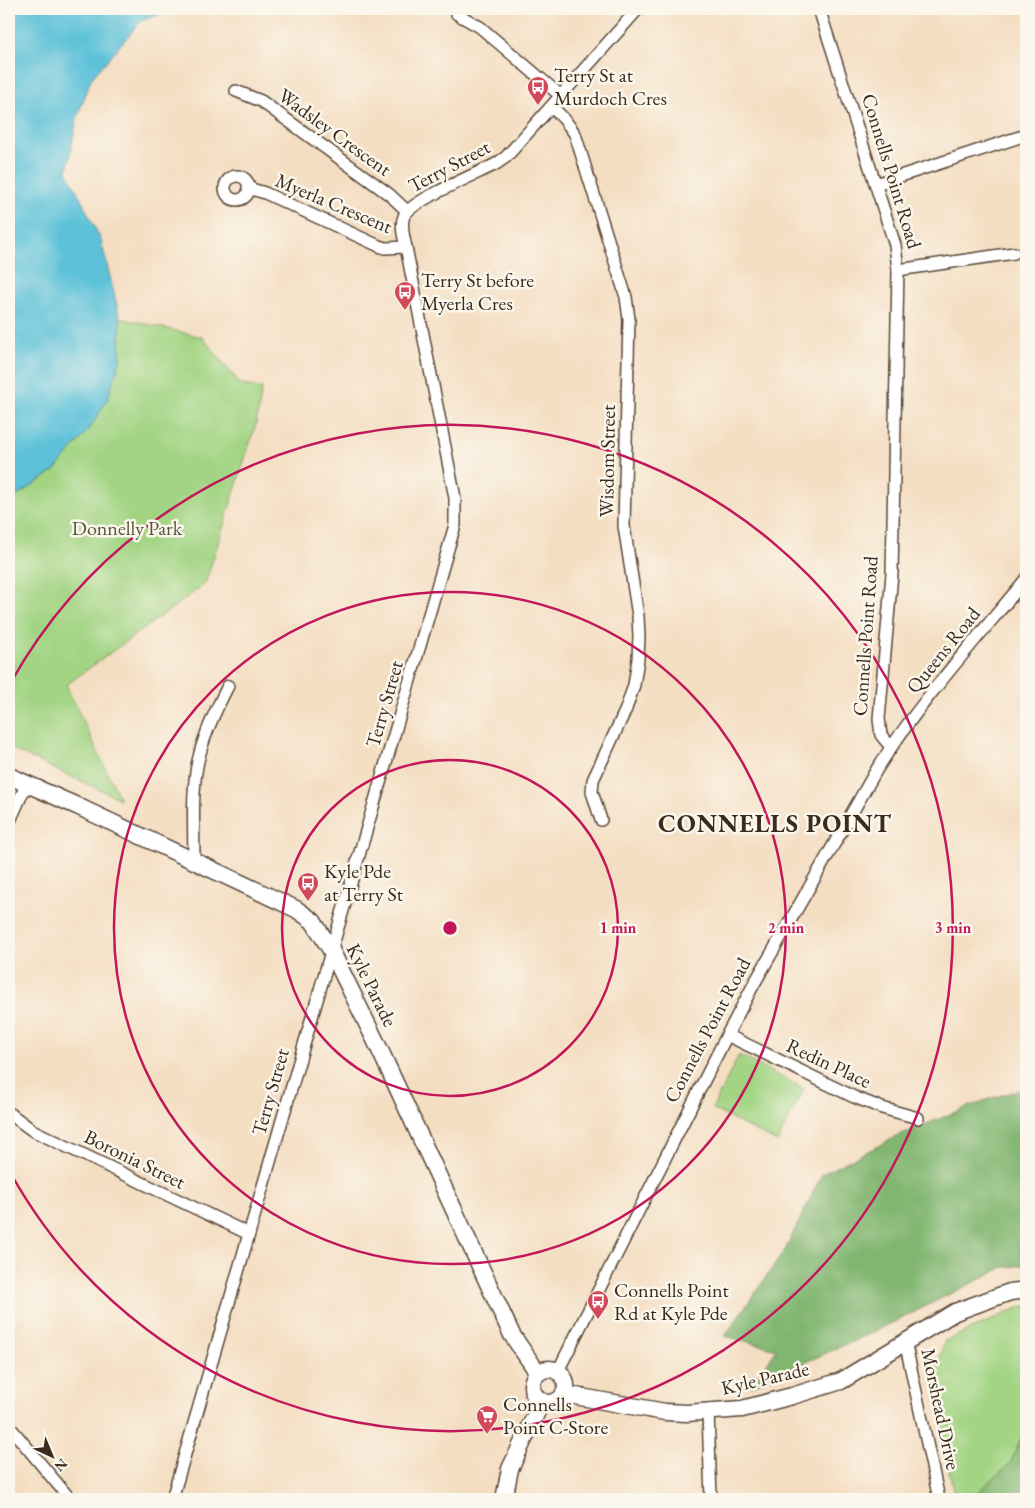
<svg xmlns="http://www.w3.org/2000/svg" width="1035" height="1508" font-family="'EB Garamond',serif">
	<style>
		.green { fill: #a2d483; stroke: #6e7f50 }
		.forest { fill: #81b671; stroke: #5e7048 }
		.water { fill: #5bc1d9; stroke: #4b767c }
		.lines { fill: none; stroke-linecap: round; stroke-linejoin: round }
		.street-casing { stroke: #574537; stroke-width: 14 }
		.secondary-casing { stroke: #574537; stroke-width: 19 }
		.street { stroke: #fff; stroke-width: 11 }
		.secondary { stroke: #fff; stroke-width: 16 }
		.ring { fill: none; stroke: #c2185b; stroke-width: 2.5 }
		.labels { text-anchor: middle; dominant-baseline: central; stroke-width: 5; stroke-linejoin: round; paint-order: stroke }
		.poi-label { font-size: 20px; fill: #3b2a1e; stroke: #fbf7ec; text-anchor: start }
		.street-label { font-size: 20px; fill: #3b2a1e; stroke: #fbf7ec }
		.park-label { font-size: 20px; fill: #555437; stroke: #fbf7ec }
		.district-label { font-size: 25px; font-weight: bold; letter-spacing: 1px; fill: #3b2a1e; stroke: #fbf7ec }
		.centre { fill: #c2185b; stroke: #fbf7ec; stroke-width: 2.5 }
		.ring-label { font-size: 15px; text-anchor: middle; font-weight: bold; fill: #c2185b; stroke: #fbf7ec; stroke-width: 5; stroke-linejoin: round; paint-order: stroke }
	</style>
	<rect width="100%" height="100%" fill="#fbf7ec"/>
	<filter id="ink" filterUnits="userSpaceOnUse"><feTurbulence type="fractalNoise" baseFrequency=".02" numOctaves="2"/><feDisplacementMap in="SourceGraphic" scale="10" xChannelSelector="R" yChannelSelector="G"/><feConvolveMatrix kernelMatrix="1 2 1 2 8 2 1 2 1" color-interpolation-filters="sRGB"/></filter>
	<filter id="wash" filterUnits="userSpaceOnUse"><feTurbulence type="fractalNoise" baseFrequency=".0096" numOctaves="4" result="noise"/><feDisplacementMap in="SourceGraphic" scale="20" xChannelSelector="R" yChannelSelector="G"/><feGaussianBlur stdDeviation="1.12" result="paint"/><feColorMatrix in="noise" values="0 0 0 0 0 0 0 0 0 0 0 0 0 0 0 0 0 1.4 0 .05"/><feComposite in="paint" operator="in"/></filter>
	<g filter="url(#wash)">
		<rect width="100%" height="100%" fill="#f4dec2"/>
		<!-- green -->
		<g class="green">
			<polygon points="120,318 202,337 241,385 262,388 256,424 205,584 66,685 120,799 9,748 9,501 54,471 107,400 120,360"/>
			<polygon points="739,1055 804,1089 777,1142 712,1109"/>
			<polygon points="1026,1306 1026,1426 1010,1464 970,1499 955,1499 947,1461 935,1374 945,1341 1020,1307"/>
		</g>
		<!-- forest -->
		<g class="forest">
			<polygon points="1026,1088 1026,1265 1004,1267 872,1333 751,1386 777,1349 725,1336 785,1250 822,1174 902,1134 983,1101"/>
			<polygon points="1026,1426 1026,1499 970,1499 1010,1464"/>
		</g>
		<!-- water -->
		<polygon class="water" points="9,9 174,9 141,21 91,79 77,118 67,171 101,240 120,318 120,360 107,400 90,428 54,471 9,501"/>
	</g>
	<g filter="url(#ink)">
		<g class="lines">
			<!-- street casing -->
			<g class="street-casing">
				<g id="street">
					<polyline points="819,9 895,245 898,270 892,574 879,719 881,735 891,747"/>
					<polyline points="457,14 480,27 561,96"/>
					<polyline points="236,91 261,101 390,195 407,211"/>
					<polyline points="552,107 564,119 575,134 626,297 629,319 624,526 638,616 639,636 638,659 634,685 626,709 593,780 592,792 601,820"/>
					<circle cx="237" cy="188" r="12"/>
					<polyline points="876,184 1026,135"/>
					<polyline points="248,188 265,193 379,246 385,248 406,247"/>
					<polyline points="898,270 1014,253"/>
					<polyline points="9,823 26,785"/>
					<path d="M194,861C194,829 191,787 199,757C205,732 216,709 228,686"/>
					<polyline points="727,1035 854,1097 882,1108 918,1118"/>
					<polyline points="9,1113 32,1130 249,1234"/>
					<polyline points="905,1341 939,1499"/>
					<path d="M558,1371L727,1035L754,984L877,769C920,701 975,641 1026,579"/>
					<polyline points="708,1412 711,1499"/>
					<polyline points="9,1426 70,1499"/>
					<path d="M172,1499L455,525V498L406,247C404,238 400,225 404,216C410,201 479,173 496,164L506,157L638,9"/>
				</g>
			</g>
			<!-- secondary casing -->
			<g class="secondary-casing">
				<g id="secondary">
					<polyline points="9,776 77,806 296,909 313,921 331,950 379,1048 512,1335 538,1373"/>
					<circle cx="549" cy="1386" r="17"/>
					<polyline points="564,1394 665,1412 687,1413 742,1409 792,1396 841,1381 955,1312 1010,1292 1026,1290"/>
					<polyline points="504,1499 510,1469 542,1401"/>
				</g>
			</g>
			<!-- street -->
			<use href="#street" class="street"/>
			<!-- secondary -->
			<use href="#secondary" class="secondary"/>
		</g>
	</g>
	<!-- distance rings -->
	<g class="ring">
		<circle cx="450" cy="928" r="168"/>
		<circle cx="450" cy="928" r="336"/>
		<path d="M10 684A503 503 0 1 1 10 1172"/>
	</g>
	<!-- icons -->
	<defs>
		<g id="bus-pin" transform="scale(1.125)"><path d="M0 17L-7.5 6A9.5 9.5 0 1 1 7.5 6Z" fill="#d1495b" stroke="#fbf7ec"/><path d="M-5-6H5V4H4V6H2V4H-2V6H-4V4H-5ZM-3.5-4V0h7V-4ZM-3.5 1.2v1.5H-2V1.2ZM2 1.2v1.5H3.5V1.2Z" fill="#fff"/></g>
		<g id="supermarket-pin" transform="scale(1.125)"><path d="M0 17L-7.5 6A9.5 9.5 0 1 1 7.5 6Z" fill="#d1495b" stroke="#fbf7ec"/><path d="M-6-5.5h2.5l.6 2H6L4.5 2H-2.5L-4.4-4H-6ZM-1.5 3.2a1.3 1.3 0 1 0 .1 0ZM3 3.2a1.3 1.3 0 1 0 .1 0Z" fill="#fff"/></g>
	</defs>
	<g fill-rule="evenodd">
		<use href="#bus-pin" x="538" y="87"/>
		<use href="#bus-pin" x="405" y="292"/>
		<use href="#bus-pin" x="308" y="883"/>
		<use href="#bus-pin" x="598" y="1301"/>
		<use href="#supermarket-pin" x="487" y="1416"/>
	</g>
	<g class="labels">
		<!-- poi labels -->
		<g class="poi-label">
			<text x="554" y="75">Terry St at<tspan x="554" dy="23">Murdoch Cres</tspan></text>
			<text x="421" y="280">Terry St before<tspan x="421" dy="23">Myerla Cres</tspan></text>
			<text x="324" y="871">Kyle Pde<tspan x="324" dy="23">at Terry St</tspan></text>
			<text x="614" y="1290">Connells Point<tspan x="614" dy="23">Rd at Kyle Pde</tspan></text>
			<text x="503" y="1404">Connells<tspan x="503" dy="23">Point C-Store</tspan></text>
		</g>
		<!-- street labels -->
		<g class="street-label">
			<text transform="translate(335 132) rotate(36)">Wadsley Crescent</text>
			<text transform="translate(449 166) rotate(-28)">Terry Street</text>
			<text transform="translate(892 171) rotate(73)">Connells Point Road</text>
			<text transform="translate(334 203) rotate(23)">Myerla Crescent</text>
			<text transform="translate(607 461) rotate(-89)">Wisdom Street</text>
			<text transform="translate(865 636) rotate(-86)">Connells Point Road</text>
			<text transform="translate(943 650) rotate(-51)">Queens Road</text>
			<text transform="translate(384 704) rotate(-74)">Terry Street</text>
			<text transform="translate(372 985) rotate(64)">Kyle Parade</text>
			<text transform="translate(707 1030) rotate(-62)">Connells Point Road</text>
			<text transform="translate(829 1063) rotate(25)">Redin Place</text>
			<text transform="translate(270 1092) rotate(-74)">Terry Street</text>
			<text transform="translate(135 1159) rotate(26)">Boronia Street</text>
			<text transform="translate(765 1378) rotate(-13)">Kyle Parade</text>
			<text transform="translate(941 1409) rotate(78)">Morshead Drive</text>
		</g>
		<!-- park labels -->
		<g class="park-label">
			<text x="127" y="528">Donnelly Park</text>
		</g>
		<!-- district labels -->
		<g class="district-label">
			<text x="775" y="823">CONNELLS POINT</text>
		</g>
	</g>
	<circle cx="450" cy="928" r="8" class="centre"/>
	<g class="ring-label">
		<text x="618" y="933">1 min</text>
		<text x="786" y="933">2 min</text>
		<text x="953" y="933">3 min</text>
	</g>
	<!-- margin -->
	<rect width="1035" height="1508" fill="none" stroke="#fbf7ec" stroke-width="30"/>
	<!-- north arrow -->
	<g transform="translate(52 1456) rotate(136)" stroke="#fbf7ec" stroke-width="4" paint-order="stroke">
	<path d="M0-4L9 19L0 12L-9 19Z" fill="#3b2a1e"/>
	<text y="-8" font-size="14" font-weight="bold" text-anchor="middle" fill="#3b2a1e">N</text>
	</g>
</svg>
